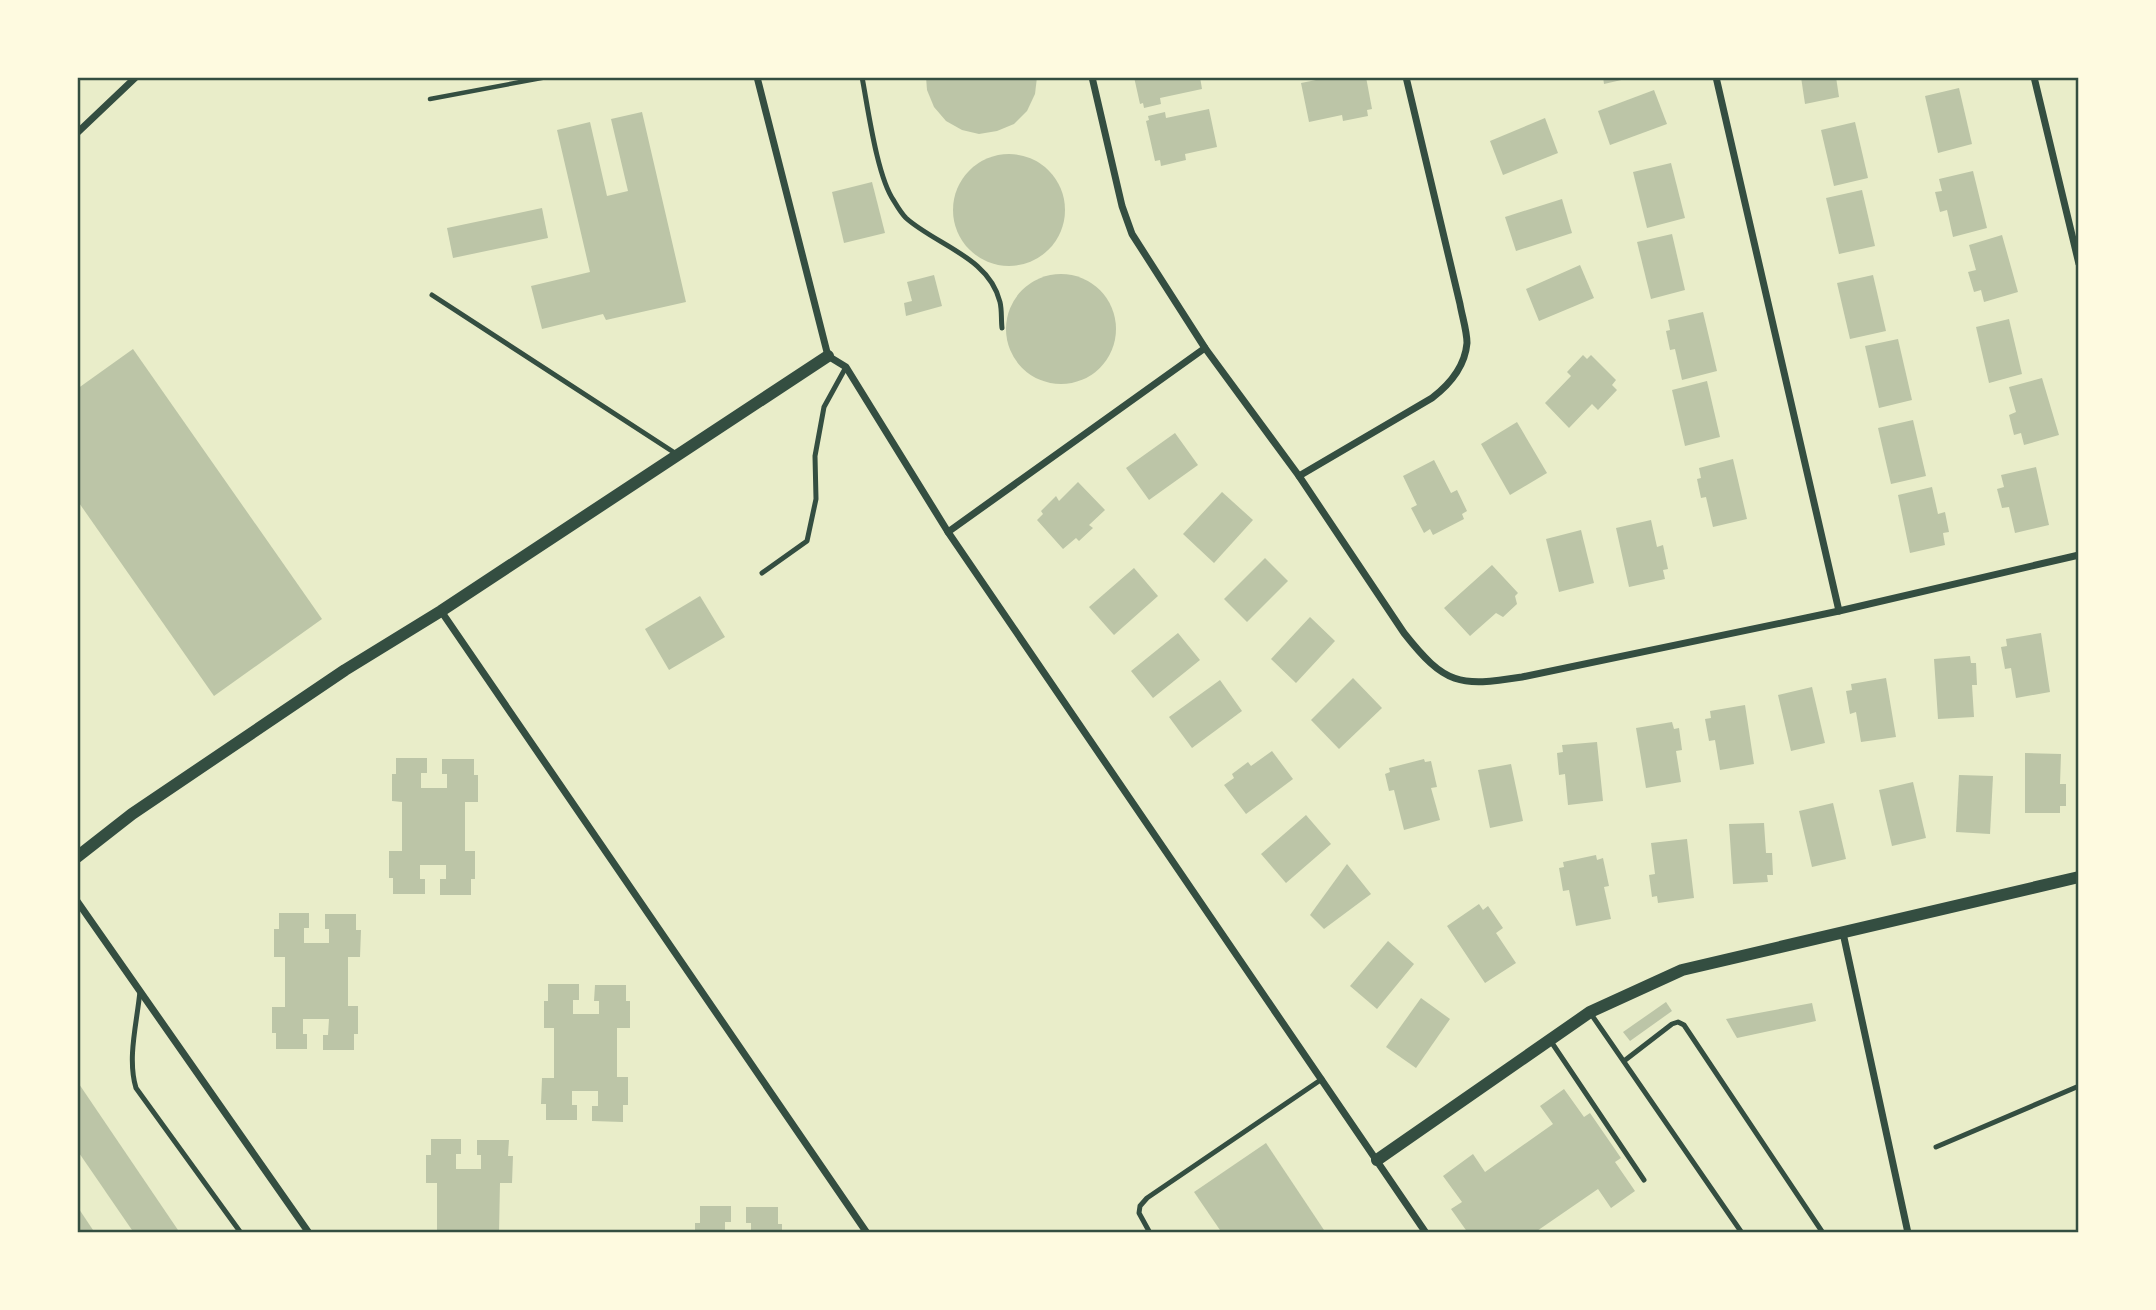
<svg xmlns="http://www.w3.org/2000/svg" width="2156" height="1310" font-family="Merriweather,serif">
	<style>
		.building { fill: #bcc5a7 }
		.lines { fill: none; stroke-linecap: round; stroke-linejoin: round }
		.path { stroke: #344e41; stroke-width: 4.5 }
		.service { stroke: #344e41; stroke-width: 5 }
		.minor { stroke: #344e41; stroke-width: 7 }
		.tertiary { stroke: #344e41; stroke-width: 12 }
		.neatline { fill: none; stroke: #344e41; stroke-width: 2.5 }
	</style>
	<rect width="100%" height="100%" fill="#e9edc9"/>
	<!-- building -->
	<g class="building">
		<polygon points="926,77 1037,77 1035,94 1027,111 1014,124 997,131 979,134 962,130 946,121 934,107 927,90"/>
		<polygon points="1134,77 1200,77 1202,89 1160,98 1161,104 1144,108 1143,103 1140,104"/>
		<polygon points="1331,77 1366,77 1372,109 1367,110 1368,116 1343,121 1342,115 1309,122 1301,83"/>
		<polygon points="1603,77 1630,77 1630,78 1604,84"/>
		<polygon points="1801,77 1836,77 1839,97 1805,104"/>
		<polygon points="1959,88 1972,144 1938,153 1925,96"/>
		<polygon points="1654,90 1667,124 1610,145 1598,111"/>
		<polygon points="1209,109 1217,147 1185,154 1186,160 1161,166 1160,160 1155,161 1146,121 1149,120 1148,116 1165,112 1166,118"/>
		<polygon points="642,112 686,302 606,320 603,314 542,329 531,286 590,272 557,130 590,122 607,196 628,191 611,119"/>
		<polygon points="1545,118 1558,153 1503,175 1490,141"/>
		<polygon points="1855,122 1868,178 1834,186 1821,130"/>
		<circle cx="1009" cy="210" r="56"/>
		<polygon points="1671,163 1685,218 1647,228 1633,172"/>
		<polygon points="1973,171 1987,228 1953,237 1947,210 1940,212 1935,192 1942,191 1939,179"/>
		<polygon points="872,182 885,233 844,243 832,192"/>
		<polygon points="1862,190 1875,246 1839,254 1826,198"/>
		<polygon points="1562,199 1572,233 1516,251 1505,217"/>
		<polygon points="542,208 548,238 453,258 447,228"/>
		<polygon points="1672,234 1685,290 1651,299 1637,242"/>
		<polygon points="2002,235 2018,292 1984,302 1981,290 1974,292 1968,272 1976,270 1969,245"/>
		<polygon points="1580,265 1594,298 1539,321 1526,289"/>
		<circle cx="1061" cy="329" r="55"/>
		<polygon points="934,275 942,306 906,316 904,303 912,301 907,282"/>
		<polygon points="1873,275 1886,331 1850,339 1837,283"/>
		<polygon points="1703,312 1717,371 1682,380 1675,349 1670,350 1666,331 1670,330 1668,320"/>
		<polygon points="2009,319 2022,374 1989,383 1976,327"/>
		<polygon points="1898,339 1912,400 1879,408 1865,346"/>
		<polygon points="133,349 322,619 214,696 77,500 77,389"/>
		<polygon points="1583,355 1587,359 1591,355 1616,380 1612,385 1617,390 1598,410 1592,404 1569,428 1545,403 1571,376 1567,372"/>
		<polygon points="2042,378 2059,435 2024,445 2021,433 2014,435 2009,415 2016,412 2009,387"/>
		<polygon points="1707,381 1720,437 1685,446 1672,390"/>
		<polygon points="1913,420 1926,476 1891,484 1878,428"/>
		<polygon points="1517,422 1547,473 1510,495 1481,444"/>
		<polygon points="1175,433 1198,465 1149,500 1126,468"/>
		<polygon points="1733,459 1747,519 1713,527 1706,497 1701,498 1697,479 1701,478 1699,468"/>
		<polygon points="1434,460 1451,493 1457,490 1467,511 1462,514 1464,519 1433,535 1430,529 1424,533 1411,508 1417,505 1403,476"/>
		<polygon points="2036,467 2049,525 2015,533 2009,507 2002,508 1997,489 2004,487 2001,475"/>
		<polygon points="1078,482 1105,510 1089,525 1093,528 1079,541 1076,538 1063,549 1037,520 1043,514 1041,511 1056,496 1059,501"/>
		<polygon points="1932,487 1938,514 1945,512 1949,532 1943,533 1945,545 1910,553 1898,495"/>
		<polygon points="1222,492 1253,520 1214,563 1183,534"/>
		<polygon points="1651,520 1657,547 1663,545 1668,569 1663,570 1665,579 1629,587 1616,528"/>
		<polygon points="1581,530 1594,583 1559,592 1546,539"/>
		<polygon points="1265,558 1288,581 1247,622 1224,599"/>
		<polygon points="1492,565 1518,593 1515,596 1517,604 1503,617 1496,613 1470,636 1444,608"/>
		<polygon points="1134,568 1158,596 1114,635 1089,607"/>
		<polygon points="700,596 725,637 669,670 645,629"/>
		<polygon points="1310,617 1335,641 1296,683 1271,659"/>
		<polygon points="1178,633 1200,660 1153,698 1131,671"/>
		<polygon points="2041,633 2050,692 2016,698 2011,668 2005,669 2001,647 2007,646 2006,639"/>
		<polygon points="1970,656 1971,663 1976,663 1977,685 1972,685 1974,717 1938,719 1934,659"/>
		<polygon points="1353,678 1382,708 1339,749 1311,720"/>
		<polygon points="1886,678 1896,737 1861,742 1856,712 1850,714 1846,691 1852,690 1851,684"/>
		<polygon points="1220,680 1242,711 1192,748 1169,717"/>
		<polygon points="1812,687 1825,743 1791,751 1778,695"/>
		<polygon points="1745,705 1754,764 1720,770 1715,740 1709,741 1705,719 1711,718 1710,711"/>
		<polygon points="1672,722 1674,729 1679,728 1682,750 1676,751 1681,782 1646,788 1636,728"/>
		<polygon points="1597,742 1603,801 1568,805 1565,774 1559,775 1557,753 1563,752 1562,745"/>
		<polygon points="1272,751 1293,779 1246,814 1224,785 1234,778 1232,774 1248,762 1251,766"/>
		<polygon points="2025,753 2061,754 2060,784 2066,784 2066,806 2060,806 2060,813 2025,813"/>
		<polygon points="396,758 427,758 427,773 421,773 421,788 447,788 447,774 442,774 442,759 474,759 474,775 478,775 478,802 465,802 465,851 475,851 475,879 471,879 471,895 440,895 440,879 446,879 446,865 420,865 420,879 425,879 425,894 393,894 393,878 389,878 389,851 402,851 402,802 392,801 392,774 396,774"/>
		<polygon points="1424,759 1425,762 1431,761 1437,787 1431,788 1440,820 1404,830 1394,790 1389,791 1385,774 1390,772 1389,768"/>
		<polygon points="1511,764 1523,821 1490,828 1478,770"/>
		<polygon points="1959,775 1993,776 1990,834 1956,832"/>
		<polygon points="1913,782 1926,838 1892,846 1879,790"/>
		<polygon points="1833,803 1846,859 1812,867 1799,811"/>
		<polygon points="1306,815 1331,844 1286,883 1261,854"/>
		<polygon points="1764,823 1766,853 1772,853 1773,875 1767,875 1768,882 1733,884 1729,824"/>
		<polygon points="1687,839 1694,898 1658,903 1657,896 1652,897 1649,875 1655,874 1651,843"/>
		<polygon points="1596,855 1597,860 1603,858 1609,886 1604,887 1611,919 1576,926 1569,890 1563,891 1559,868 1564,867 1563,862"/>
		<polygon points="1347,864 1371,894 1324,929 1310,915"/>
		<polygon points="1479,904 1483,910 1488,906 1503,928 1496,933 1516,963 1485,983 1447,926"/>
		<polygon points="279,913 309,913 309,928 304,928 304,943 329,943 329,929 325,929 325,914 356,914 356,930 361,930 360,957 348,957 348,1006 358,1006 358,1034 354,1034 354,1050 323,1050 323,1035 328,1035 329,1019 303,1019 303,1034 307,1034 307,1049 276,1049 276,1033 272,1033 272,1007 285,1007 285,957 274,957 274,929 279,929"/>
		<polygon points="1388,941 1414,964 1377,1009 1350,986"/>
		<polygon points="548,984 579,984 579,1000 573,1000 573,1014 599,1014 599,1001 594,1001 595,985 626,985 626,1001 630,1001 630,1028 617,1028 617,1077 628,1077 628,1105 623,1105 623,1122 592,1121 592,1106 598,1106 598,1091 572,1091 572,1105 577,1105 577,1120 546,1120 546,1104 541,1104 542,1078 554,1078 554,1028 544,1028 544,1001 548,1001"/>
		<polygon points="1421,998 1450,1019 1416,1068 1386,1047"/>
		<polygon points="1666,1002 1672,1011 1630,1041 1623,1032"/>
		<polygon points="1812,1003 1816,1021 1737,1038 1726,1019"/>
		<polygon points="77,1081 180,1233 134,1233 77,1150"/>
		<polygon points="1564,1089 1584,1117 1590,1113 1621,1158 1615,1162 1635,1191 1611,1208 1598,1189 1534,1233 1468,1233 1451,1209 1462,1202 1443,1176 1473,1154 1485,1172 1553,1124 1540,1106"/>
		<polygon points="431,1139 461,1139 461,1154 456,1154 456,1169 481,1169 481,1155 477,1155 477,1140 509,1140 508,1156 513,1156 512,1183 500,1183 499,1233 437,1233 437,1183 426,1183 426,1155 431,1155"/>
		<polygon points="1266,1143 1326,1233 1222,1233 1194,1192"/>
		<polygon points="77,1206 95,1233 77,1233"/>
		<polygon points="700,1206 731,1206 731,1222 725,1222 725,1233 695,1233 695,1223 700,1223"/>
		<polygon points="746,1207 778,1207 778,1224 782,1224 782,1233 751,1233 751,1223 746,1223"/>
	</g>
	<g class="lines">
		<!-- path -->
		<polyline class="path" points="430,99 547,77"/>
		<!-- service -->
		<g class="service">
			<path d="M862,77C868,108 877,177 894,201C897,206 901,213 906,218C936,245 989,257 1000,302C1002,310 1001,320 1002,328"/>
			<polyline points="432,295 678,455"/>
			<polyline points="762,573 807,541 816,499 815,456 824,407 846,367"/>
			<path d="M140,991C137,1023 127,1058 136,1088L241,1233"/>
			<polyline points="1591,1014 1742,1233"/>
			<polyline points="1550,1040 1644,1180"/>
			<polyline points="1624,1061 1672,1024 1678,1022 1684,1025 1823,1233"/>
			<polyline points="1936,1147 2079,1086"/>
			<polyline points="1150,1233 1139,1213 1140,1206 1147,1198 1322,1079"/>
		</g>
		<!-- minor -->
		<g class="minor">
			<polyline points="757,77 828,356 846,367 948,532 1426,1233"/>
			<path d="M1092,77L1122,206L1132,234L1205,348L1299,476L1404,633C1445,685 1459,687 1522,677L1839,611L2079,555"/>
			<polyline points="1716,77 1839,611"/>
			<polyline points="2034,77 2079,264"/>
			<polyline points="77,133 136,77"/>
			<path d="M1299,476L1432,398C1449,385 1465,366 1467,343C1467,331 1462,316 1460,304L1406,77"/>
			<polyline points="948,532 1205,348"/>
			<polyline points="441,611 867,1233"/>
			<polyline points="77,901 309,1233"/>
			<polyline points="1843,933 1908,1233"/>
		</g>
		<!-- tertiary -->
		<g class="tertiary">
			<polyline points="77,857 132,814 345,670 441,611 828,356"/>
			<polyline points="1377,1160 1590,1012 1682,970 2079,877"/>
		</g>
	</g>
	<!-- border -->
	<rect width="2156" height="1310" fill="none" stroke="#fefae0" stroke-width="158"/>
	<rect x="79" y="79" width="1998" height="1152" class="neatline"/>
</svg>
